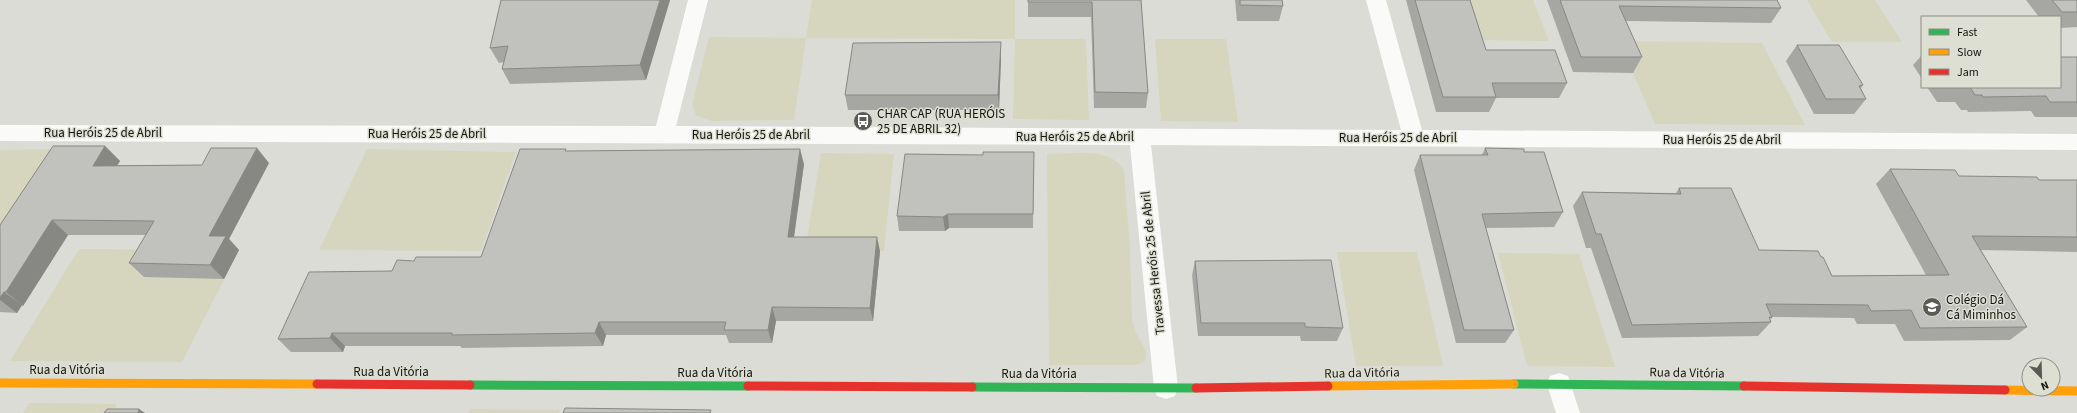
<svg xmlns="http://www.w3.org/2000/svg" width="2077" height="413" font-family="'Source Sans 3',sans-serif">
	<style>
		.green { fill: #d5d6bd }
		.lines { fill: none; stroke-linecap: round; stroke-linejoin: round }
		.street { fill: #fafaf9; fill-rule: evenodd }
		.fast { stroke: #30b455; stroke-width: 9 }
		.slow { stroke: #ff9f0a; stroke-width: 9 }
		.jam { stroke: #e5322d; stroke-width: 9 }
		.wall { fill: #a6a7a3 }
		.shaded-wall { fill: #878884 }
		.building { fill: #c1c2bd; stroke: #878884 }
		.labels { text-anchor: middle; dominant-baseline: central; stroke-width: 3; stroke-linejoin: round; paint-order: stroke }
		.poi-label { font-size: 13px; fill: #141510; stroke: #dedfd3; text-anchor: start }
		.street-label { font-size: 13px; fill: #141510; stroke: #dedfd3 }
	</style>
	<rect width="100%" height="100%" fill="#dcdcd6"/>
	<!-- green -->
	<g class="green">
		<polygon points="812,0 1015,0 1015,39 1086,39 1089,120 1013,119 1015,39 806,38 794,120 711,121 696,115 693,108 693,101 709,37 806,38"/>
		<polygon points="1465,0 1533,0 1549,41 1478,40"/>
		<polygon points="1807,0 1875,0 1902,42 1832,42"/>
		<polygon points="1155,39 1226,39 1238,122 1161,121"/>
		<polygon points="1619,41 1762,43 1805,125 1655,124"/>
		<polygon points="61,149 0,243 0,150"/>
		<polygon points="367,149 516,152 481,251 319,250"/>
		<polygon points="821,153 894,154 884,251 805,251"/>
		<path d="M1047,154C1072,154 1110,146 1124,170L1130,251L1132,319L1135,331L1146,352V359L1142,363L1136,365H1049Z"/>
		<polygon points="79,249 239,250 182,362 10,361"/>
		<polygon points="1337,252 1417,252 1443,366 1356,366"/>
		<polygon points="1498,253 1579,254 1615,367 1527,366"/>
		<polygon points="29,403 117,404 113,413 23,413"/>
		<polygon points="470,409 560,410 559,413 469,413"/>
	</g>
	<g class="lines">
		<!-- street -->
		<g class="street">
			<polygon points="688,0 708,0 676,126 1401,130 1366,0 1386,0 1422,130 2077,134 2077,150 1151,145 1178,388 1175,396 1166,399 1157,396 1154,388 1130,145 0,141 0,125 656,126"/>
			<polygon points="1559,373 1568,376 1580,413 1556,413 1547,384 1550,376"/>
		</g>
		<!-- fast -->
		<g class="fast">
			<polyline points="1514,384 1744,386"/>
			<polyline points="470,385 748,386"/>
			<polyline points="972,387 1196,388"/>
		</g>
		<!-- slow -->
		<g class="slow">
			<polyline points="0,383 317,384"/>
			<polyline points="1328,386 1514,384"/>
			<polyline points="2005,390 2077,391"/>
		</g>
		<!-- jam -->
		<g class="jam">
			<polyline points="317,384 470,385"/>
			<polyline points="748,386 972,387"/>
			<polyline points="1744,386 2005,390"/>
			<polyline points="1196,388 1328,386"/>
		</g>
	</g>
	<!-- wall -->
	<g class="wall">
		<polygon points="670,0 646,80 510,84 502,69 504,62 499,63 490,48"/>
		<polygon points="1028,0 1141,0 1148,93 1146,108 1094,108 1091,17 1028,17"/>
		<polygon points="1235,0 1282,0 1283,6 1279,21 1237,21"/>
		<polygon points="1406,0 1470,0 1486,50 1567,83 1559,98 1496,98 1489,112 1436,112"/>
		<polygon points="1547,0 1777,0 1781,8 1771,23 1626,21 1642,57 1633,73 1573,72"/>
		<polygon points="2026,0 2077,0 2077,27 2060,28 2060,17 2039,17"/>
		<polygon points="1797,45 1863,85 1861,88 1866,99 1854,114 1814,114 1786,61"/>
		<polygon points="1922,55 1922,79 1913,65"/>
		<polygon points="2077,57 2077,117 2035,117 2031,111 1968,112 1967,110 1961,110 1955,102 1937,102 1927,87 2060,87"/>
		<polygon points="1001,58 999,110 848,110 845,95"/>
		<polygon points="105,146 120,161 117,165 202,165 269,163 229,239 239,250 224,279 144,277 129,263 146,235 68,235 23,306 22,305 17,313 0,312 0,225"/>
		<polygon points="1485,148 1524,152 1563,212 1554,227 1486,228 1514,330 1505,343 1456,343 1414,170 1420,155 1482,155"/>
		<polygon points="566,151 804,164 794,237 880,251 873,321 776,321 772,343 729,343 726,335 606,335 603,346 462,348 460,346 345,346 343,352 291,352 278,339 392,271 414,261 481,257"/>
		<polygon points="1034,152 1033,228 949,228 945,231 899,231 897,216 983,155"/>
		<polygon points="1890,169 1959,176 2039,180 2077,180 2077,252 1981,250 2027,327 2010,340 1904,341 1895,324 1857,324 1854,318 1771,317 1770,319 1771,322 1758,336 1622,338 1591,248 1586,248 1573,206 1582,192 1676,193 1679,188 1759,250 1821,257 1832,276 1926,275 1876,184"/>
		<polygon points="1195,261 1343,328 1337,341 1301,341 1300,336 1198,336 1192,275"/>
	</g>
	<!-- shaded-wall -->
	<g class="shaded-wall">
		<polygon points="660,0 670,0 646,80 640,65"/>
		<polygon points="1001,42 1001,58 999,110 998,95"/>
		<polygon points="105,146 120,161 108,180 93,166"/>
		<polygon points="257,148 269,163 229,239 239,250 224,279 210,265 209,236"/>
		<polygon points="800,149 804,164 792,251 788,237"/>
		<polygon points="948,214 949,228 945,231 943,217"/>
		<polygon points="52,220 68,235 23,306 6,292"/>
		<polygon points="877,237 880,251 873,321 870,308"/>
		<polygon points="4,292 22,305 17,313 0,300 0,298"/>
		<polygon points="772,307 776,321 772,343 768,330"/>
		<polygon points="599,322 606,335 603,346 595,333"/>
		<polygon points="332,333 345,346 343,352 330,338"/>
		<polygon points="139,409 145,413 138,413"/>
	</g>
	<!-- building -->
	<g class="building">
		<polygon points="501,0 660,0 640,65 502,69 508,46 490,48"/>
		<polygon points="1028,0 1141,0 1148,93 1095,92 1092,2 1028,2"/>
		<polygon points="1240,0 1282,0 1283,6 1240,5"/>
		<polygon points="1415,0 1470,0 1486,50 1555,50 1567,83 1492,83 1496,97 1443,97"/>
		<polygon points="1560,0 1777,0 1781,8 1619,6 1642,57 1581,57"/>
		<polygon points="2052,0 2077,0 2077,12 2062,12"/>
		<polygon points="1001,42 998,95 845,95 853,43"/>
		<polygon points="1797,45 1839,45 1863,85 1859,86 1866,99 1826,99"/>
		<polygon points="2060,57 2077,57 2077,102 2050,102 2046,96 1983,97 1982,95 1975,95 1970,87 2060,87"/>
		<polygon points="53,146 105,146 93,166 202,165 211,148 257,148 209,236 226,236 210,265 129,263 154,221 52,220 6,292 4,292 0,298 0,225"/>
		<polygon points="1485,148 1524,149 1524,152 1544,152 1563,212 1482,214 1514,330 1464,330 1420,155 1488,155"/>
		<polygon points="520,149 566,149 565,151 800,149 788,237 877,237 870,308 772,307 768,330 724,330 726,322 599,322 595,333 452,335 452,333 332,333 330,338 278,339 309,272 392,271 397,260 414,261 416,257 481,257"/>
		<polygon points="983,152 1034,152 1033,214 948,214 943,217 897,216 905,154 983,155"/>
		<polygon points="1890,169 1955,170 1959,176 2037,177 2039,180 2077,180 2077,237 1972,236 2027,327 1920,328 1911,310 1871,311 1868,305 1766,304 1772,318 1769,317 1771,322 1632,325 1601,234 1596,234 1582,192 1681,194 1679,188 1731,188 1759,250 1818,251 1821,257 1823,257 1832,276 1949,275"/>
		<polygon points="1331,260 1343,328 1305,327 1305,323 1201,323 1195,261"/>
		<polygon points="565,408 711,410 710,413 563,413"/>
		<polygon points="107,409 139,409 138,413 104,413"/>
	</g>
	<!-- icons -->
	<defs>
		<g id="bus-disc" transform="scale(1)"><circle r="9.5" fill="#5a5b55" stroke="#dedfd3"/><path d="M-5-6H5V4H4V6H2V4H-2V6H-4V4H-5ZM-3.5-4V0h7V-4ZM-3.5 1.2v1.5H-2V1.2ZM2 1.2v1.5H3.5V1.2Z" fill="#fff"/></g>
		<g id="school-disc" transform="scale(1)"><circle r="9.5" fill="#5a5b55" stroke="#dedfd3"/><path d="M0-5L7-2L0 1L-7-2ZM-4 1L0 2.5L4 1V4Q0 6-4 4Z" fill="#fff"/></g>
	</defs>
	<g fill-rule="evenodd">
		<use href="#bus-disc" x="863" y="121"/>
		<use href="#school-disc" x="1932" y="307"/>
	</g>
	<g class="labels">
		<!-- poi labels -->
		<g class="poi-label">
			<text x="877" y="114">CHAR CAP (RUA HERÓIS<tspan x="877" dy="15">25 DE ABRIL 32)</tspan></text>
			<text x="1946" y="300">Colégio Dá<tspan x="1946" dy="15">Cá Miminhos</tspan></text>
		</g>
		<!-- street labels -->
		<g class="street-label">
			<text x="103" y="133">Rua Heróis 25 de Abril</text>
			<text x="427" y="134">Rua Heróis 25 de Abril</text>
			<text x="751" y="135">Rua Heróis 25 de Abril</text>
			<text x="1075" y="137">Rua Heróis 25 de Abril</text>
			<text x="1398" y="138">Rua Heróis 25 de Abril</text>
			<text x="1722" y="140">Rua Heróis 25 de Abril</text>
			<text transform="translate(1153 263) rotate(-96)">Travessa Heróis 25 de Abril</text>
			<text x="67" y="370">Rua da Vitória</text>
			<text x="391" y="372">Rua da Vitória</text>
			<text x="715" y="373">Rua da Vitória</text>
			<text transform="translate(1362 373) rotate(-1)">Rua da Vitória</text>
			<text transform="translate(1687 373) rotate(1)">Rua da Vitória</text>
			<text x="1039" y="374">Rua da Vitória</text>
		</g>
	</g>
	<!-- legend -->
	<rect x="1921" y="16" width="140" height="72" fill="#dedfd3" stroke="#8d8e85"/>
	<rect x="1929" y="29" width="20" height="6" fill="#30b455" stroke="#8d8e85"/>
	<text x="1957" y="36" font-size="12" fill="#141510">Fast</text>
	<rect x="1929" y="49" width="20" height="6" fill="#ff9f0a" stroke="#8d8e85"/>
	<text x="1957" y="56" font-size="12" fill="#141510">Slow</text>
	<rect x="1929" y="69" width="20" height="6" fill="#e5322d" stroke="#8d8e85"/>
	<text x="1957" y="76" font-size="12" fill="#141510">Jam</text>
	<!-- north arrow -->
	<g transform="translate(2041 377) rotate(157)"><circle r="19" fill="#dedfd3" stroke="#8d8e85"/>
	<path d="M0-3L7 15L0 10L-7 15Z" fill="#5a5b55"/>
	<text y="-6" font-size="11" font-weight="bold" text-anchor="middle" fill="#141510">N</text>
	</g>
</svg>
